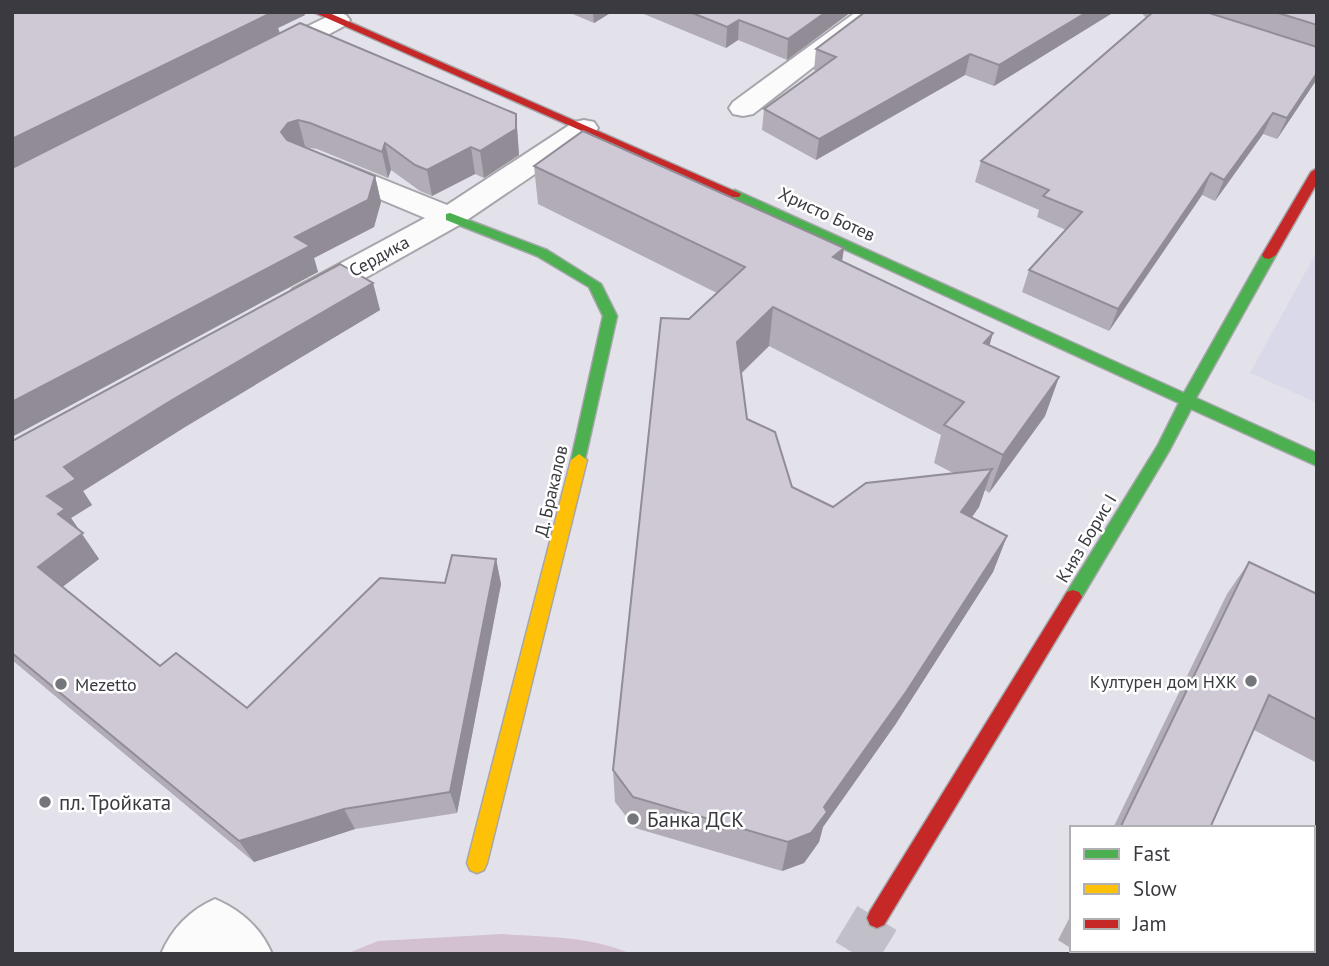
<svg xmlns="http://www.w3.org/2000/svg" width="1329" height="966" font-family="'PT Sans',sans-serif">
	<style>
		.built { fill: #dad9e9 }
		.green { fill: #d3c1cf }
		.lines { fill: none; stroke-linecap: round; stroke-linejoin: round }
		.secondary-tunnel { stroke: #c1c0c8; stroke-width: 46; stroke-dasharray: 46 23; stroke-linecap: butt }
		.street-casing { stroke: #a6a6ac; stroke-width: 4 }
		.fast-casing { stroke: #a6a6ac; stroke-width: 3 }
		.slow-casing { stroke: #a6a6ac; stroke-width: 3 }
		.jam-casing { stroke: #a6a6ac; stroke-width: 3 }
		.street { fill: #fbfbfc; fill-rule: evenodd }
		.fast { fill: #4caf50; fill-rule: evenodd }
		.slow { fill: #ffc107; fill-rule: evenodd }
		.jam { fill: #c62828; fill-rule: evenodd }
		.wall { fill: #b2acb7; fill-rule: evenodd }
		.shaded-wall { fill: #918c95 }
		.building { fill: #cfc8d5; stroke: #918c95; stroke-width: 2 }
		.poi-dot { fill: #75757c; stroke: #fff; stroke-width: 2.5 }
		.labels { text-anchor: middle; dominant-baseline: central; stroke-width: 5; stroke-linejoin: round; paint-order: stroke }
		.street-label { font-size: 18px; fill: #3a3a40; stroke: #fff }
		.poi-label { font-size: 18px; fill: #3a3a40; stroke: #fff; text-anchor: end }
		.near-poi-label { font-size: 21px; fill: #3a3a40; stroke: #fff; text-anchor: start }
	</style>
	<rect width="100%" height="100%" fill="#e3e2ea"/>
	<!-- built -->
	<polygon class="built" points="1317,251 1317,403 1250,373"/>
	<!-- green -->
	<path class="green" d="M502,934C544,937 593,936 631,954H346L378,941Z"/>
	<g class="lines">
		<!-- secondary-tunnel -->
		<polyline class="secondary-tunnel" points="855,954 877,918"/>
		<!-- street casing -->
		<g class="street-casing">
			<g id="street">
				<polygon points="337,12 346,15 350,20 346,25 281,60 272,62 263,60 259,54 263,48"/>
				<polygon points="856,12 884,12 753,114 743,116 733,114 729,108 733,102"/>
				<polygon points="584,120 594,122 598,128 594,134 461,224 317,305 305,308 293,305 288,297 293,289 425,218 320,174 315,168 320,162 330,159 340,162 447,205 574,122"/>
				<path d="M215,899C241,910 261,928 272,954H161C172,928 190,910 215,899Z"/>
			</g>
		</g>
		<!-- fast casing -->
		<g class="fast-casing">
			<g id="fast">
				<polygon points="735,190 1184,393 1262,255 1269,251 1274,252 1276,255 1196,398 1317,453 1317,466 1191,409 1169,451 1079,602 1073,604 1067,602 1064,597 1067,592 1158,445 1179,403 731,197 731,191"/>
				<polygon points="450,213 547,250 601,284 617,316 584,464 579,466 571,460 603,316 589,287 537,256 446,220 446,214"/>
			</g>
		</g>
		<!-- slow casing -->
		<g class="slow-casing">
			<polygon id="slow" points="579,454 587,460 487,863 484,870 477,873 470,870 467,863 571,460"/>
		</g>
		<!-- jam casing -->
		<g class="jam-casing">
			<g id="jam">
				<polygon points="313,12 327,12 741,194 739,197 731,197"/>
				<polygon points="1317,168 1317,183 1276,255 1269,259 1264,258 1262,255 1311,172"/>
				<polygon points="1073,590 1079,592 1082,597 1079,602 884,925 877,928 870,925 867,918 870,911 1067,592"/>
			</g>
		</g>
		<!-- street -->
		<use href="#street" class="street"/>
		<!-- fast -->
		<use href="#fast" class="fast"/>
		<!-- slow -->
		<use href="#slow" class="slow"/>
		<!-- jam -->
		<use href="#jam" class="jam"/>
	</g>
	<!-- wall -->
	<g class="wall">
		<polygon points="12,12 305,15 278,28 280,33 516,114 519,155 484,178 475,174 432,196 420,191 391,170 388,178 317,149 304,147 375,176 381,202 374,227 314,258 318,272"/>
		<polygon points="568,12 612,12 594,23"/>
		<polygon points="639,12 851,12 787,60 738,40 726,48"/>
		<polygon points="865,12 1114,12 994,86 965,75 816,160 762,130 764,109 816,71 814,70 816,49"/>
		<polygon points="1141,12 1317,12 1317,79 1277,139 1263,134 1215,201 1202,195 1109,331 1022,292 1029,270 1066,230 1037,217 1039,210 975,182 981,161 1146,18"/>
		<path d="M534,166L844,248L842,261L990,345L1059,377L1045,416L989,493L985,490L979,507L972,517L1007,536L993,572L895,725L823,827L819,842L804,863L782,871L635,828L615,802L613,770L689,319L717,293L538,204ZM769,346L941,435L934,463L953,473L833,507L792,487L747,419L741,374Z"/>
		<polygon points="373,283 380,310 185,427 83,491 92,505 71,518 99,559 62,587 160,666 247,708 445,583 496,559 501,584 457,813 355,829 254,862 12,660 12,441"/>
		<polygon points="1249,562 1317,594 1317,763 1254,730 1210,828 1113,828 1227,594"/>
		<polygon points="1072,913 1072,949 1058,940"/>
		<polygon points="1074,950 1313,950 1317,954 1079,954"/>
	</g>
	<!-- shaded-wall -->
	<g class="shaded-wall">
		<polygon points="264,12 304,12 305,15 278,28 281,37 12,172 12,139"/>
		<polygon points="593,12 612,12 594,23"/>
		<polygon points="826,12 851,12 787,60 788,39"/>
		<polygon points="1087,12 1114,12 994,86 999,65"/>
		<polygon points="739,20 738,40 726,48 727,27"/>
		<polygon points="970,54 965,75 816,160 819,139"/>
		<polygon points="1317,73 1317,79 1277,139 1287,118"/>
		<polygon points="1273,113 1263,134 1215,201 1224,180"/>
		<polygon points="516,114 519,155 484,178 480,151"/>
		<polygon points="298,120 305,146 295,149 281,132 288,123"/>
		<polygon points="385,143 391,170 388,178 382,152"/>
		<polygon points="471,147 475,174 432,196 427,170"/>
		<polygon points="1211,173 1202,195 1109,331 1118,309"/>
		<polygon points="375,176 381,202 374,227 314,258 318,272 12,437 12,402 295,237"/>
		<polygon points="844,248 838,287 833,257"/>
		<polygon points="373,283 380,310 185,427 83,491 92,505 71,518 99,559 56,592 38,567 47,496 64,467 172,400"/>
		<polygon points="773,307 769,346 734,380 737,342"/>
		<polygon points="993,333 982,372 984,343"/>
		<polygon points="1059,377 1045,416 989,493 1003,455"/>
		<polygon points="992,469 979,507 949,549 961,512"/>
		<polygon points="1007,536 993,572 895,725 823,827 819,842 804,863 782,871 788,842"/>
		<polygon points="496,559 501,584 457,813 450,792"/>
		<polygon points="344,809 355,829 254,862 239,841"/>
	</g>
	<!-- building -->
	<g class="building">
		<polygon points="12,12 273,12 12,139"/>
		<polygon points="690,12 826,12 788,39 739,20 727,27"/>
		<polygon points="865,12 1087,12 999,65 970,54 819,139 764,109 836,57 816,49"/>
		<polygon points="1153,12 1206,12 1317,47 1317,73 1287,118 1273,113 1224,180 1211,173 1118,309 1029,270 1082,212 1043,196 1049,190 981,161"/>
		<polygon points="1275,12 1317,12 1317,25"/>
		<polygon points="300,23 516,114 516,129 480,151 471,147 427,170 415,165 385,143 382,152 310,123 298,120 288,123 281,132 287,140 375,176 368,200 295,237 310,246 12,402 12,168"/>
		<polygon points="583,131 844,248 833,257 993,333 984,343 1059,377 1003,455 944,425 964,402 773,307 737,342 747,419 775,432 792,487 833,507 866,483 992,469 961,512 1007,536 906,692 824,807 827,812 811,833 788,842 633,797 613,770 661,318 689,319 745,267 534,166"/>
		<polygon points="340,264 373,283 172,400 64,467 76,479 47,496 65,509 58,514 83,533 38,567 160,666 176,653 247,708 380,578 445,583 452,555 496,559 450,792 344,809 239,841 12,653 12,441"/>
		<polygon points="1249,562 1317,594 1317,720 1269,695 1210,828 1120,828"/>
		<polygon points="1313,929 1317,931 1317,954 1135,954 1130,950 1313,950"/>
	</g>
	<!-- markers -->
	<g class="poi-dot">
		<circle cx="1251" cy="681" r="7"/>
		<circle cx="61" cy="684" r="7"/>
		<circle cx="45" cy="802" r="7"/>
		<circle cx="633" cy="819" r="7"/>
	</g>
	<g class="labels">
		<!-- street labels -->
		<g class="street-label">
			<text transform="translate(827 214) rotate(25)">Христо Ботев</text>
			<text transform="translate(379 256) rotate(-29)">Сердика</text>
			<text transform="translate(551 491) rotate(-77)">Д. Бракалов</text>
			<text transform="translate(1086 538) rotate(-59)">Княз Борис I</text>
		</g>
		<!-- poi labels -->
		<g class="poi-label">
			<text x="1237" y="681">Културен дом НХК</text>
			<text x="75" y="684" text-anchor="start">Mezetto</text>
		</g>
		<!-- near-poi labels -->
		<g class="near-poi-label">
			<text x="59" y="802">пл. Тройката</text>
			<text x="647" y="819">Банка ДСК</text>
		</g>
	</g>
	<!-- border -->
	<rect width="1329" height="966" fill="none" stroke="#3a3a40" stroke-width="28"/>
	<!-- legend -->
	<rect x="1070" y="826" width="245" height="126" fill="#ffffff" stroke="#b0b0b3" stroke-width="2"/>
	<rect x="1084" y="849" width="35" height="10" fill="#4caf50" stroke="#b0b0b3" stroke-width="2"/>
	<text x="1133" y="861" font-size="21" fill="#3a3a40">Fast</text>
	<rect x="1084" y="884" width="35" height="10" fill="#ffc107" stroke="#b0b0b3" stroke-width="2"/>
	<text x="1133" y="896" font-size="21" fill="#3a3a40">Slow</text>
	<rect x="1084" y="919" width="35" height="10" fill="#c62828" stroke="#b0b0b3" stroke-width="2"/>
	<text x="1133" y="931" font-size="21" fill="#3a3a40">Jam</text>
</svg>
